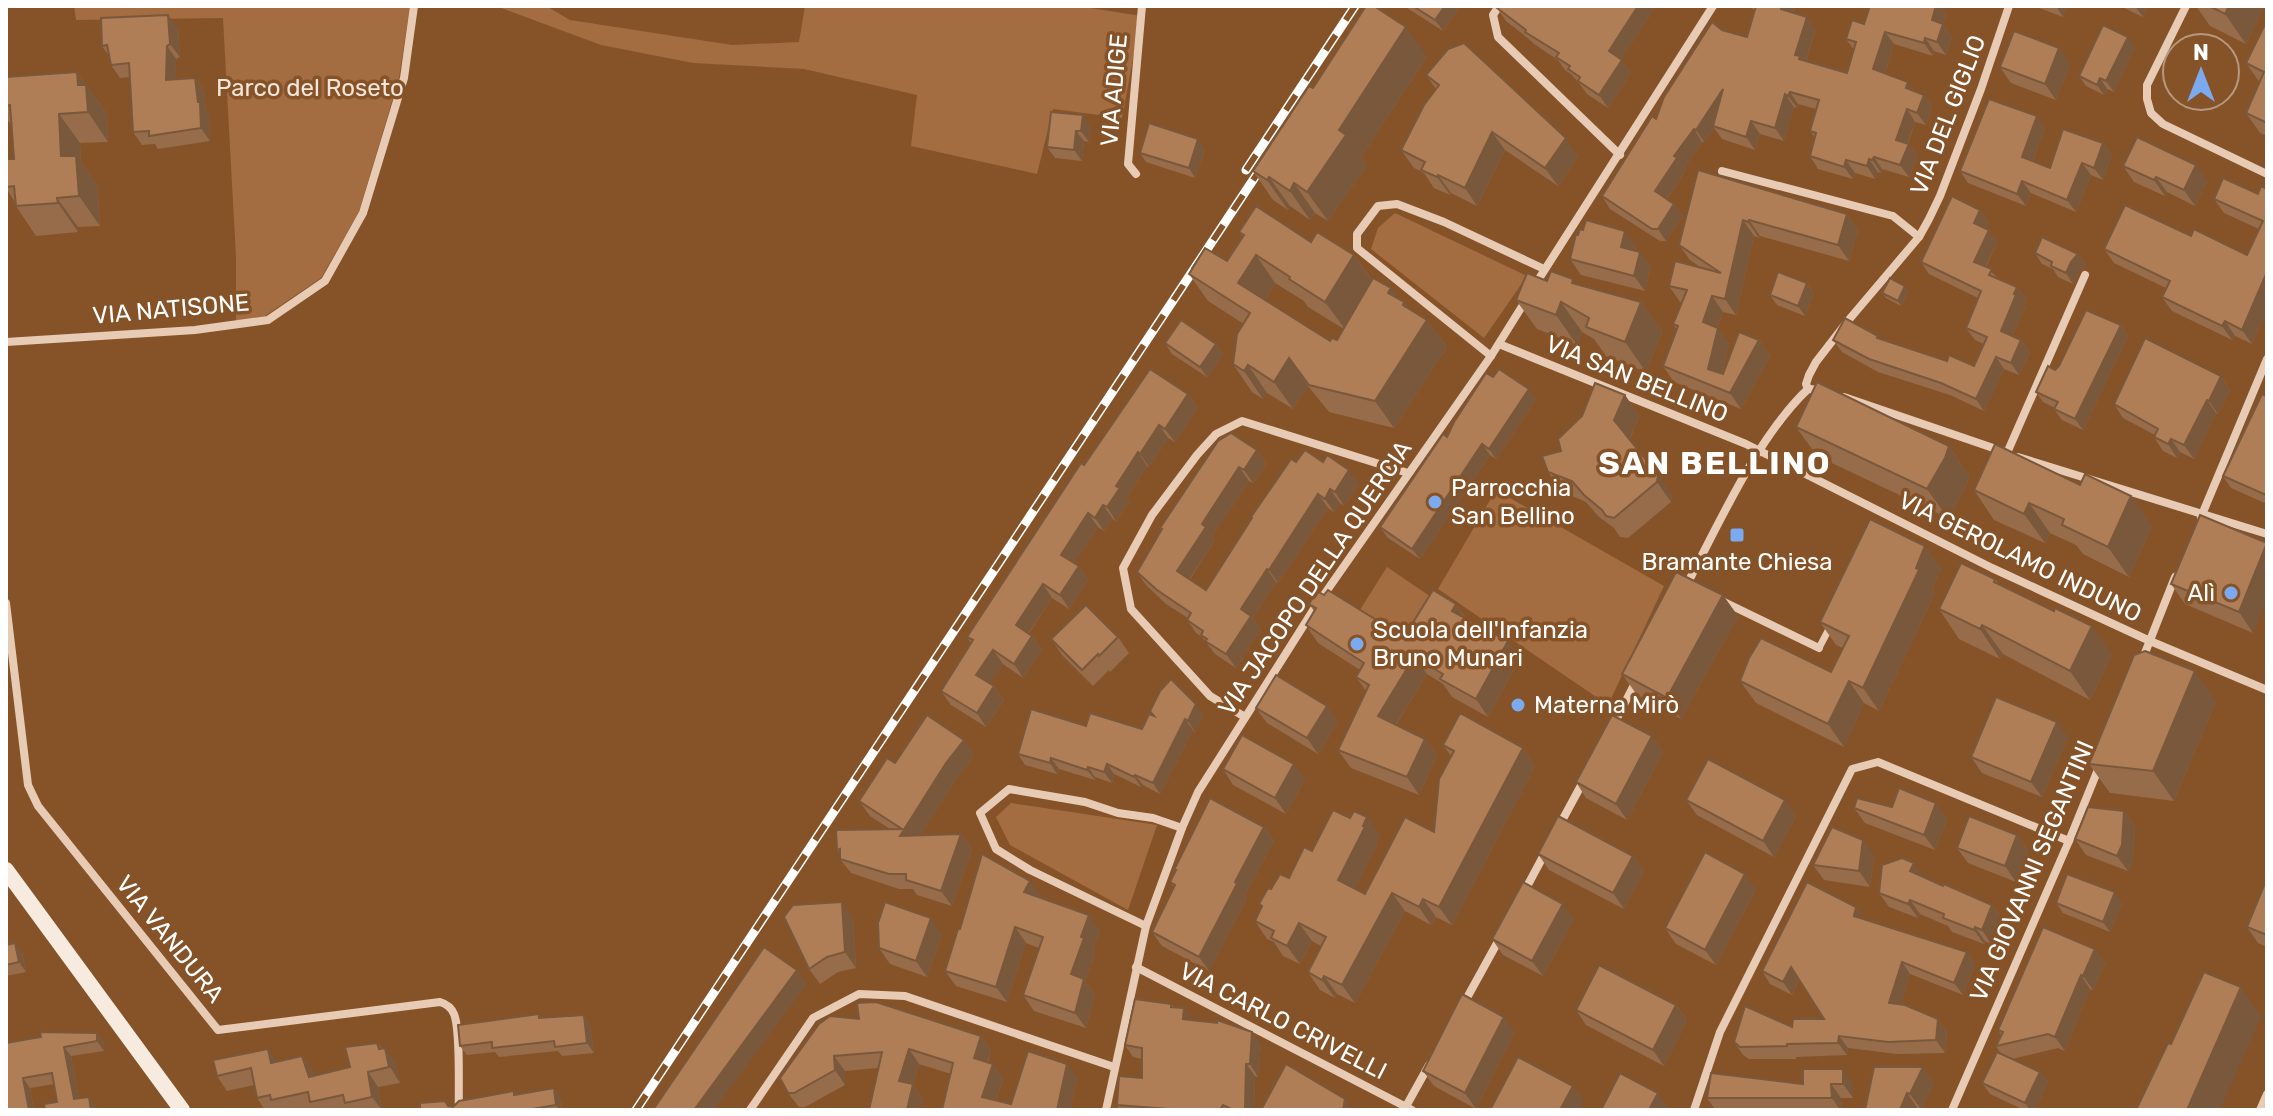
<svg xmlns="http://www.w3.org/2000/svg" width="2273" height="1116" font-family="Rubik,sans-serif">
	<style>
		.green { fill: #a46c41 }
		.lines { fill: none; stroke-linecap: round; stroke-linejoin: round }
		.pedestrian { stroke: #e8cbb5; stroke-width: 7 }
		.minor { stroke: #e8cbb5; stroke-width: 8 }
		.secondary { stroke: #f7eadf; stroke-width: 16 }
		.rail-casing { stroke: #fff; stroke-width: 9 }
		.rail { stroke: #865329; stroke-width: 6; stroke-dasharray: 18; stroke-linecap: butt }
		.wall { fill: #966c4a; fill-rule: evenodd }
		.shaded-wall { fill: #7a583c }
		.building { fill: #af7d56; stroke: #7a583c; stroke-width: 2 }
		.poi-dot { fill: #7caaef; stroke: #865329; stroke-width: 3 }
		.labels { text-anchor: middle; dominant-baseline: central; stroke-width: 7; stroke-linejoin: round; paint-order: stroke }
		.park-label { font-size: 24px; fill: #f6e5d8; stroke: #865329 }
		.street-label { font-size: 24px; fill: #fff; stroke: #865329 }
		.poi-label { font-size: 24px; fill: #fff; stroke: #865329; text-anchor: start }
		.district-label { font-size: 32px; font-weight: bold; letter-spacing: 2px; fill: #fff; stroke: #865329 }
	</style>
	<rect width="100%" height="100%" fill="#865329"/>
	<!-- green -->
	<g class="green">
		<polygon points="74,6 410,6 399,78 359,212 321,278 265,316 236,327 236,257 223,18 76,20"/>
		<polygon points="496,6 546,6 570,20 732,45 799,42 805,6 1078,6 1141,16 1122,118 1053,109 1037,174 911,146 917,95 804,69 693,63 601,45"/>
		<polygon points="1395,213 1527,276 1484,338 1371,249 1378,228"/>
		<polygon points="1496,490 1664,586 1608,705 1438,589"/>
		<polygon points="1387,567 1484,633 1458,678 1358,613"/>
		<polygon points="1011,803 1157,825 1128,910 1010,845 996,817"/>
	</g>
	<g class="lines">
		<!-- pedestrian -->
		<polyline class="pedestrian" points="1819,648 1831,625"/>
		<!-- minor -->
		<g class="minor">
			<polyline points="1499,6 1493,15 1498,37 1620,155"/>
			<polyline points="2186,6 2147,85 2147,99 2151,113 2163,124 2267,174"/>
			<polyline points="1722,171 1893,216 1919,237"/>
			<polyline points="1136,174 1128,164 1142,6"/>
			<polyline points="1535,285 1713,6"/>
			<polyline points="6,342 195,330 268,320 325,281 363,213 404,78 414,6"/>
			<polyline points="1499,344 1746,444 1992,568 2150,641 2267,690"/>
			<polyline points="1491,356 1357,248 1357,234 1378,206 1397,204 1444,222 1544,269"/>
			<polyline points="1808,389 1806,384 1809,375 1816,362 1847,322 1919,237 1929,219 1940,196 1981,89 2009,6"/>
			<polyline points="1844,397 2002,451"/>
			<polyline points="2007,453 2085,275"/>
			<polyline points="2018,457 2267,534"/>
			<polyline points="2201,517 2267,359"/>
			<path d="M1685,588C1718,526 1757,437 1808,389L1824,390"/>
			<polyline points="1720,600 1819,648"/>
			<path d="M6,603L28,785L38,806L218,1030L440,1002C447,1004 451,1007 454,1014C461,1031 458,1088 459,1110"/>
			<polyline points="2143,658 2175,577"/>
			<polyline points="1245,717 1210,696 1131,609 1123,568 1152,515 1197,455 1216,434 1242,421 1408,473"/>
			<polyline points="1613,726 1636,681"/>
			<polyline points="1558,828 1584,780"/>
			<polyline points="1524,892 1546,851"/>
			<polyline points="1146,926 1030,870 996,849 980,813 1009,789 1085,802 1118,813 1153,818 1182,828"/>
			<polyline points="1136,967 1412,1110"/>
			<polyline points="1463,1005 1501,936"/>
			<polyline points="750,1110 813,1018 859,994 905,996 1114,1067"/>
			<polyline points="1106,1110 1146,926 1182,828 1198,792 1314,609 1491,356 1526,300"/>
			<polyline points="1404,1110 1429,1065"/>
			<polyline points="1694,1110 1720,1032 1852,769 1878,762 2069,841"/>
			<polyline points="1952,1110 2069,841 2099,767"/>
			<polyline points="2260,1110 2267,1094"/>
		</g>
		<!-- secondary -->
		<polyline class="secondary" points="6,870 182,1110"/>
		<!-- rail casing -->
		<g class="rail-casing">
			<g id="rail">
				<polyline points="1246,170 1355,6"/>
				<polyline points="636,1110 1267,159"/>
			</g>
		</g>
		<!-- rail -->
		<use href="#rail" class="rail"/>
	</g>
	<!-- wall -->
	<g class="wall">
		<polygon points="1404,6 1460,6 1443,31"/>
		<polygon points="1656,6 1621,59 1631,72 1608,108 1587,94 1579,83 1571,74 1565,70 1558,60 1534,44 1530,40 1506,21 1497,8"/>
		<polygon points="1750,6 1795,6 1793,13 1816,30 1806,61 1847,73 1854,50 1846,39 1864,24 1944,13 1946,16 1943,24 1952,37 1946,55 1934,51 1933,56 1894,44 1885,73 1915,92 1924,95 1932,107 1926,125 1915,122 1908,143 1909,144 1918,156 1909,177 1882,169 1881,173 1878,172 1875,179 1855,173 1853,179 1818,169 1810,156 1815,138 1810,131 1816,109 1798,104 1797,108 1794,107 1784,141 1760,134 1755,150 1722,139 1714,128 1704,142 1702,142 1684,168 1686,170 1667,199 1674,204 1683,216 1666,241 1660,241 1610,209 1602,196 1656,119 1747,37 1755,11"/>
		<polygon points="2034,6 2067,6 2063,17"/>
		<polygon points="2120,6 2148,6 2143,17"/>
		<polygon points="2196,6 2264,6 2246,44 2210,26"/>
		<polygon points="2267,20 2267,136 2260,133 2246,113 2260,83 2246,63"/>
		<polygon points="178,28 180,57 176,59 175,79 195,78 204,91 206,111 209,115 210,141 158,149 155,144 142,145 133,132 130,77 120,78 111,65 109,56 102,46"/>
		<polygon points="2135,47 2114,92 2107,89 2104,95 2086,86 2079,76"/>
		<polygon points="2177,55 2177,93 2166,78"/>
		<polygon points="1427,57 1361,157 1367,165 1328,221 1315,213 1310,220 1290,206 1288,210 1273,200 1253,171 1313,88"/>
		<polygon points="2070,64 2056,100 2011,83 2000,67"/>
		<polygon points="77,72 107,114 108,142 80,143 81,163 97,185 100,226 78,227 78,232 36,236 16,206 15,202 6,188 6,159 14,159 12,126 6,118 6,77"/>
		<polygon points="1426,75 1578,156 1558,186 1505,150 1477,206 1451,193 1450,195 1434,188 1424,173 1414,168 1401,150 1436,89"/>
		<polygon points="2183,96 2220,96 2213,111"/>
		<polygon points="1051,112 1090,126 1089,142 1084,141 1082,161 1055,158 1047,147"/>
		<polygon points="2045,128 2033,161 2050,168 2103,143 2112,155 2103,180 2091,175 2076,212 2031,193 2026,206 1968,183 1960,171"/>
		<polygon points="1205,149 1195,178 1146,162 1140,153"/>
		<polygon points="2123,166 2207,181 2195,206 2167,192 2165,196 2134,182"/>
		<polygon points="1698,170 1847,214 1858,230 1849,261 1760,236 1759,238 1754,236 1736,315 1723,312 1717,328 1729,344 1722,373 1759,340 1770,356 1741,409 1674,382 1663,366 1677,330 1673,324 1682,302 1680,302 1669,286 1700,267 1690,260 1679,245"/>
		<polygon points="2267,189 2267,310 2252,344 2235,336 2232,340 2172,311 2162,297 2166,288 2114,263 2104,249 2247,255 2259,229 2224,213 2214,199 2258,194"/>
		<polygon points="1980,210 1989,222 1985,229 1997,242 1986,267 1998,278 2017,287 2026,299 2023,305 2025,307 2012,336 2021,340 2030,352 2019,375 2004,369 1984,411 1950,395 1878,372 1842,352 1833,340 1880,339 1947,361 1974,366 1984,344 1975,340 1966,328 1978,298 1929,274 1921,262"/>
		<path d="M1239,232L1311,242L1354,255L1372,280L1404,302L1409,309L1427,320L1447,347L1394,428L1329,412L1308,386L1293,409L1267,393L1263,399L1252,392L1233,364L1244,324L1208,301L1189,274L1227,261L1243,237ZM1275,283L1304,301L1308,307L1344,329L1337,340L1330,341L1265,300Z"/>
		<polygon points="1636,246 1635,251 1651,267 1645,291 1581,275 1570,259"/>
		<polygon points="2035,253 2078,254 2085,265 2079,272 2073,284 2058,277 2053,269 2042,264"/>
		<polygon points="1547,281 1577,285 1641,302 1662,331 1646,372 1606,356 1594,339 1582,332 1577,345 1537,329 1516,300"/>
		<polygon points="1807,283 1814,293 1805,316 1777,305 1770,295"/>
		<polygon points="1909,291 1901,306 1886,298 1882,293"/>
		<polygon points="2121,325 2128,336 2083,430 2062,420 2054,409 2055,408 2043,402 2036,392 2055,370"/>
		<polygon points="1165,343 1216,344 1223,354 1207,377 1172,354"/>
		<polygon points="2221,376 2230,390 2218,414 2216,413 2194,459 2180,452 2177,458 2163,451 2154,437 2155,435 2123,418 2114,404"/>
		<polygon points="1493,377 1536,399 1496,459 1490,455 1420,559 1388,538 1380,527"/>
		<polygon points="1188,394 1198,407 1175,442 1168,438 1149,467 1147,466 1126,498 1129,502 1116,521 1113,519 1104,531 1098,527 1074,563 1079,566 1088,580 1069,609 1052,598 1029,633 1032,636 1042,650 1023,678 1003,664 989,683 994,686 1004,700 986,727 951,705 941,691 971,643 967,637 1084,465"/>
		<polygon points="1625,395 1639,416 1630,439 1672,495 1671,502 1628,538 1620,537 1614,528 1598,516 1586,502 1562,492 1548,472 1561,451"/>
		<polygon points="2267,397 2267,504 2231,488 2223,476"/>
		<polygon points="1796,427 1949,446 1969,476 1966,487 1948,518 1817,456"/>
		<polygon points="1257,450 1266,464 1253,483 1249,481 1212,536 1215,540 1190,579 1206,590 1296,462 1323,462 1359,484 1344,506 1340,503 1334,512 1328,508 1278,583 1276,582 1253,618 1261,629 1236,668 1215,654 1202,637 1196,633 1187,620 1188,618 1166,604 1146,585 1137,572 1162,531 1160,528"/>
		<polygon points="1974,490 2152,526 2129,577 2083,554 2076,545 2050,533 2045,543 1994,520"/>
		<polygon points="2200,515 2253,633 2185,604 2171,584"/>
		<polygon points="1925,546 1941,569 1932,589 1935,593 1879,711 1864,703 1844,747 1756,703 1740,681 1831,672 1843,648 1836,645 1820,622"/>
		<polygon points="1995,579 1999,584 2054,611 2112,655 2090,700 2003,654 2000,659 1959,639 1939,609"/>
		<polygon points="1309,604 1404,637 1456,604 1466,618 1508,641 1520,658 1488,717 1452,697 1443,684 1427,674 1396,725 1425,739 1437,756 1419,795 1351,768 1338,750 1366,691 1356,677 1360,670 1318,643 1306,625 1314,611"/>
		<polygon points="1738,616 1681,719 1637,695 1622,674"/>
		<polygon points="1118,637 1129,653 1110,672 1109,670 1093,686 1062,655 1051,639"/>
		<polygon points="2216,701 2174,801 2110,793 2089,764"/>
		<polygon points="1256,708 1338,722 1318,754 1267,723"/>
		<polygon points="1153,715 1203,715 1195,732 1193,730 1160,794 1143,785 1141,787 1114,774 1112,783 1095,777 1095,780 1059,769 1057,774 1025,765 1018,754 1086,726 1142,729"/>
		<polygon points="1652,736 1663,752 1627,820 1586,798 1576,782"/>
		<polygon points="2068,737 2042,797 1982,773 1971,757"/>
		<polygon points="1443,745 1523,748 1535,766 1452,925 1436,917 1431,925 1405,911 1355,1003 1337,994 1335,998 1320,990 1308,972 1321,946 1312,941 1300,964 1283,956 1274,942 1267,939 1255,921 1262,907 1259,904 1271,889 1289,878 1312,851 1380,835 1376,843 1377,845 1355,889 1365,894 1434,832 1451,756"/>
		<polygon points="974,755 957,778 920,835 961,834 972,849 952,906 917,895 913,889 899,889 851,873 840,859 840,854 837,850 890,829 870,816 859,801 895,763"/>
		<polygon points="1223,769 1305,779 1286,814 1233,785"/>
		<polygon points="1686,800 1796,816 1774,857 1697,815"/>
		<polygon points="1892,807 1947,819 1935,850 1865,823 1854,808"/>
		<polygon points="2124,811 2135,826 2133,861 2128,871 2086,855 2075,839"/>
		<polygon points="1264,827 1274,841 1245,895 1247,898 1209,971 1162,946 1152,932 1174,888 1170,882 1175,871 1174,870"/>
		<polygon points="2017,835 2028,851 2016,882 1968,863 1957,848"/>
		<polygon points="1538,854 1633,856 1644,871 1624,909 1549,870"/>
		<polygon points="1874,856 1870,887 1824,880 1813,865"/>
		<polygon points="1923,876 1943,886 1992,905 2002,918 1991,944 1985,941 1984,944 1952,932 1948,926 1920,914 1918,918 1889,907 1879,893"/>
		<polygon points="2267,883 2267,947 2258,943 2247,927"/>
		<polygon points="1756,889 1716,965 1676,944 1665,928"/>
		<polygon points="1041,897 1100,931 1093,951 1095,954 1085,981 1095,994 1086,1028 1034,1011 1023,995 1039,948 1026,943 1007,1002 956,986 945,971 960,929"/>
		<polygon points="2056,903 2122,903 2110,932 2063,913"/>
		<polygon points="853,918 856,968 838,972 820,984 809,969"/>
		<polygon points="1574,919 1543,976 1503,955 1492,939"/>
		<polygon points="1864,920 1967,952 1975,965 1963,995 1910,974 1901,1004 1938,1019 1947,1031 1945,1053 1897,1054 1848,1048 1847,1055 1796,1057 1796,1059 1749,1059 1743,1055 1734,1042 1824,1019 1799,980 1792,995 1770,984 1762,971"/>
		<polygon points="942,934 927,977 890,964 879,948"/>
		<polygon points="6,945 22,953 26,972 6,976"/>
		<polygon points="2095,949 2105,963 2093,990 2090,989 2065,1051 2058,1048 2012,1059 2040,1072 2048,1082 2035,1110 2024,1110 1990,1094 1982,1083 2001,1054 1996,1046 2001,1035 1998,1030"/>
		<polygon points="1171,1004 1174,1007 1192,1020 1261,1044 1258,1077 1255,1076 1254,1110 1120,1110 1117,1105 1142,1078 1142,1059 1133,1057 1125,1045"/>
		<polygon points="1676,1005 1687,1020 1664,1066 1586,1025 1576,1010"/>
		<polygon points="584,1015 590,1025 594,1053 562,1056 558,1051 499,1057 495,1052 467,1055 460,1046 542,1018"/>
		<polygon points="819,1024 981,1036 991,1051 988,1063 993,1064 1003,1079 996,1101 1011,1104 1077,1078 1070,1110 942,1110 951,1074 919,1064 913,1085 923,1099 878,1068 845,1071 845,1085 805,1107 799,1107 788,1093"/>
		<polygon points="1515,1032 1476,1109 1434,1086 1423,1071"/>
		<polygon points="97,1033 104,1043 104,1051 71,1056 79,1099 96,1107 57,1102 54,1084 30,1088 34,1110 6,1043"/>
		<polygon points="377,1043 396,1063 400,1083 378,1087 382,1110 316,1110 315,1108 306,1110 265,1110 257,1098 254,1085 227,1091 217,1076 302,1056 313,1071 314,1076 350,1067"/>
		<polygon points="1853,1083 1853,1098 1841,1098 1842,1110 1714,1110 1714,1108 1707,1098 1803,1084"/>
		<polygon points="1934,1083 1921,1109 1865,1110"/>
		<polygon points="554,1088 561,1099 562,1110 420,1110 448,1106 453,1107 514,1091 516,1095"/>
	</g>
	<!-- shaded-wall -->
	<g class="shaded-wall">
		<polygon points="1445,6 1460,6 1443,31 1435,20"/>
		<polygon points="1638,6 1656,6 1618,64 1609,51"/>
		<polygon points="1782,6 1795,6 1790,21 1781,9"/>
		<polygon points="1936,6 1946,6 1944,13 1946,16 1943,25 1943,24 1952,37 1946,55 1937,42 1932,20"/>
		<polygon points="2056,6 2067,6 2063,17"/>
		<polygon points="2135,6 2148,6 2143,17"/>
		<polygon points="2229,6 2264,6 2246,44 2225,14"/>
		<polygon points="168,15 178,28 180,57 170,44"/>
		<polygon points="1807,17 1816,30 1805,63 1795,55"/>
		<polygon points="1406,27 1427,57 1361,157 1367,165 1328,221 1307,192 1339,130"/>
		<polygon points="1885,32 1894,44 1882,82 1873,69"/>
		<polygon points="2128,37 2135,47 2114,92 2106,81"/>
		<polygon points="1925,38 1934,51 1933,56 1924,43"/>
		<polygon points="167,46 176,59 175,93 166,80"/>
		<polygon points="2059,48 2070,64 2056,100 2045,84"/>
		<polygon points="1622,60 1631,72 1608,108 1599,95"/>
		<polygon points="2225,63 2231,72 2225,85"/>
		<polygon points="77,72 107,114 108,142 88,112 78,85"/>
		<polygon points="195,78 204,91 206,111 209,115 210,141 201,128"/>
		<polygon points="2100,78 2107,89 2104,95 2097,85"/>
		<polygon points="1908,82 1917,95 1906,88"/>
		<polygon points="1723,89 1713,126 1714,128 1704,142 1696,130"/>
		<polygon points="1790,92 1798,104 1797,108 1788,96"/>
		<polygon points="1785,94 1794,107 1784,141 1775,128"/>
		<polygon points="1924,95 1932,107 1926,125 1917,113"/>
		<polygon points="2202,96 2220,96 2213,111"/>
		<polygon points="1907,109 1915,122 1904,152 1896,140"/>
		<polygon points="59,114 80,143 81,163 97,185 100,226 79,196 61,156"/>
		<polygon points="1083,115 1090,126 1089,142 1081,131"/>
		<polygon points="2037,116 2045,128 2030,169 2022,157"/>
		<polygon points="1751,121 1760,134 1755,150 1746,137"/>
		<polygon points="1694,129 1702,142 1684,168 1686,170 1664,203 1655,191 1674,156"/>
		<polygon points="1076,131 1084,141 1082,161 1074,150"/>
		<polygon points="1492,132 1505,150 1477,206 1465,188"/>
		<polygon points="1566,138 1578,156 1558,186 1545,168"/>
		<polygon points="1198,139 1205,149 1195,178 1189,168"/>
		<polygon points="2103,143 2112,155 2103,180 2094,168"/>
		<polygon points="1909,144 1918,156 1909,177 1900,165"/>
		<polygon points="1874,157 1882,169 1881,173 1872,160"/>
		<polygon points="1869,159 1878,172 1875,179 1867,166"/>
		<polygon points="1846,160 1855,173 1853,179 1844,167"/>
		<polygon points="2082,163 2091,175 2076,212 2067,200"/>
		<polygon points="2196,165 2207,181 2195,206 2184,190"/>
		<polygon points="1438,175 1451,193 1450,195 1437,177"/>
		<polygon points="1269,177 1290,206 1288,210 1267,180"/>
		<polygon points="2156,177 2167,192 2165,196 2154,180"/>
		<polygon points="2022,181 2031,193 2026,206 2017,194"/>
		<polygon points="1294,183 1315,213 1310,220 1290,191"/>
		<polygon points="57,198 78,227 78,232 58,203"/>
		<polygon points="1674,204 1683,216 1666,241 1658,229"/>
		<polygon points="1980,210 1989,222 1982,235 1974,223"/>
		<polygon points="1847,214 1858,230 1849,261 1838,245"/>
		<polygon points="1743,220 1754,236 1736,315 1725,299"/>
		<polygon points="1749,220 1760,236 1759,238 1748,222"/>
		<polygon points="1989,230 1997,242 1982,274 1974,262"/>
		<polygon points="1625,231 1636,246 1632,263 1621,247"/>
		<polygon points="1640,252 1651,267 1645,291 1634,276"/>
		<polygon points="2078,254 2085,265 2079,272 2073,284 2066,273 2071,262"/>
		<polygon points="1256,255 1275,283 1258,311 1238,283"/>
		<polygon points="1354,255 1373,282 1345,329 1325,302"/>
		<polygon points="2267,272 2267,310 2252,344 2242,330"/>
		<polygon points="1807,283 1814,293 1805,316 1798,306"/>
		<polygon points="1905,286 1909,291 1901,306 1898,301"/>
		<polygon points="2017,287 2026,299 2023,305 2025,307 2009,343 2001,331"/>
		<polygon points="1391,288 1403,305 1404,302 1422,328 1427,320 1447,347 1394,428 1375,401 1388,293"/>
		<polygon points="1712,296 1723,312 1713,338 1703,322"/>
		<polygon points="1561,302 1582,332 1577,345 1556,315"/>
		<polygon points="1641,302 1662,331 1646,372 1625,342"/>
		<polygon points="2225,321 2235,336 2232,340 2222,326"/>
		<polygon points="2121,325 2128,336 2083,430 2075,419"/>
		<polygon points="1718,328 1729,344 1719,385 1708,369"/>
		<polygon points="1759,340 1770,356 1741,409 1730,393"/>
		<polygon points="2021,340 2030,352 2019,375 2011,363"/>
		<polygon points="1216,344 1223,354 1207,377 1200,367"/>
		<polygon points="1996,357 2004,369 1984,411 1976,399"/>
		<polygon points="1289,358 1308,386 1293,409 1274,382"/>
		<polygon points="1248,365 1267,393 1263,399 1244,371"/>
		<polygon points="2221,376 2230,390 2218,414 2209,401"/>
		<polygon points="1529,389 1536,399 1496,459 1489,449"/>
		<polygon points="1188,394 1198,407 1175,442 1165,429"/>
		<polygon points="1625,395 1639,416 1629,440 1614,420"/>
		<polygon points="2207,400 2216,413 2194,459 2184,445"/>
		<polygon points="1159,425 1168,438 1149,467 1140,454"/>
		<polygon points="2171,439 2180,452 2177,458 2168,444"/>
		<polygon points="1482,444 1490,455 1420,559 1412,549"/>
		<polygon points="1949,446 1969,476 1966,487 1948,518 1927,489"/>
		<polygon points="1257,450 1266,464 1253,483 1244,470"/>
		<polygon points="1138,452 1147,466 1126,498 1129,502 1116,521 1107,507 1116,486"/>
		<polygon points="1239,467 1249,481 1212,536 1215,540 1186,584 1177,571 1202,524"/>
		<polygon points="1349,470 1359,484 1344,506 1335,492"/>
		<polygon points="1658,475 1672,495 1671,502 1657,482"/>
		<polygon points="1330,489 1340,503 1334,512 1325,499"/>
		<polygon points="1318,494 1328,508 1278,583 1269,570"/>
		<polygon points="2131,496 2152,526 2129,577 2108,547"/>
		<polygon points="2029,503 2050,533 2045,543 2024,514"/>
		<polygon points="1103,505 1113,519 1104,531 1095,518"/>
		<polygon points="1088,513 1098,527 1071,568 1061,555"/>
		<polygon points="2267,545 2267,599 2253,633 2239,612"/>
		<polygon points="1925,546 1941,569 1932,589 1935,593 1879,711 1863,688"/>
		<polygon points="1079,566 1088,580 1069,609 1060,595"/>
		<polygon points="1267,569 1276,582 1253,618 1261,629 1236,668 1226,654 1241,609"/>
		<polygon points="1043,584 1052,598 1025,638 1016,625"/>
		<polygon points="1723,595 1738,616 1681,719 1667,698"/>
		<polygon points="1456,604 1468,622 1452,611"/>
		<polygon points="1982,625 2003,654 2000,659 1980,629"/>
		<polygon points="2092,626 2112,655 2090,700 2070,671"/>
		<polygon points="1032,636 1042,650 1023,678 1014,664"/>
		<polygon points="1508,641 1520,658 1488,717 1476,699"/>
		<polygon points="993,650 1003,664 986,688 976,675"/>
		<polygon points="1414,657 1427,674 1390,734 1378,716"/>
		<polygon points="2195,671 2216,701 2174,801 2153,771"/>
		<polygon points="1849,681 1864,703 1844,747 1828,724"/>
		<polygon points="994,686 1004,700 986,727 977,713"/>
		<polygon points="1196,704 1203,715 1195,732 1188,721"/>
		<polygon points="1327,706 1338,722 1318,754 1307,738"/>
		<polygon points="1185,719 1193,730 1160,794 1153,783"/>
		<polygon points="2057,722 2068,737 2042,797 2031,782"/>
		<polygon points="1652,736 1663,752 1627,820 1616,804"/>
		<polygon points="1425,739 1437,756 1419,795 1407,777"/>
		<polygon points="964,740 974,755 957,778 910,851 900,836 946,763"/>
		<polygon points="1523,748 1535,766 1452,925 1439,907"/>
		<polygon points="1051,758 1059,769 1057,774 1050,763"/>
		<polygon points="1107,764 1114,774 1112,783 1104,772"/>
		<polygon points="1294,764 1305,779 1286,814 1275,798"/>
		<polygon points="1088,767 1095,777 1095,780 1087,770"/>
		<polygon points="1135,775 1143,785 1141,787 1134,777"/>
		<polygon points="1785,800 1796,816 1774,857 1763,841"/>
		<polygon points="1936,803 1947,819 1935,850 1924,835"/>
		<polygon points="2124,811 2135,826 2133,861 2128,871 2117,856"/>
		<polygon points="1367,817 1380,835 1376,843 1377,845 1351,898 1338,880"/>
		<polygon points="1264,827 1274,841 1245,895 1247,898 1209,971 1199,957 1235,882"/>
		<polygon points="961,834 972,849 952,906 941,891"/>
		<polygon points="2017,835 2028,851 2016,882 2005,866"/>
		<polygon points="1863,840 1874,856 1870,887 1859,871"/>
		<polygon points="1633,856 1644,871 1624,909 1613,893"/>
		<polygon points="1914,863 1923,876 1920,885 1910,871"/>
		<polygon points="1745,874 1756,889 1716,965 1705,950"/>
		<polygon points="1030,881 1041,897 1035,907 1024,892"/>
		<polygon points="2115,892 2122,903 2110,932 2103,922"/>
		<polygon points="1392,893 1405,911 1355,1003 1342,985"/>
		<polygon points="1423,899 1436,917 1431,925 1419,907"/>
		<polygon points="1910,900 1920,914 1918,918 1908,904"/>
		<polygon points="842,902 853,918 856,968 845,952"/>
		<polygon points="1563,904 1574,919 1543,976 1532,961"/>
		<polygon points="1992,905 2002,918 1991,944 1982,930"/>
		<polygon points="1856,907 1864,920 1854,916"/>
		<polygon points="1089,915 1100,931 1093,951 1095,954 1085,981 1095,994 1086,1028 1075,1013 1071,974 1081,937"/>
		<polygon points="931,918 942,934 927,977 916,961"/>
		<polygon points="1299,923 1312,941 1300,964 1287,946"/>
		<polygon points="1015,927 1026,943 1007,1002 996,987"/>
		<polygon points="1975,927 1985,941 1984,944 1974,930"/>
		<polygon points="15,943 22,953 26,972 19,962"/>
		<polygon points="2095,949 2105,963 2093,990 2083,976"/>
		<polygon points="1967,952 1975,965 1963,995 1954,983"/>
		<polygon points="1902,962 1910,974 1898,1015 1889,1003"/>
		<polygon points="1791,967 1799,979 1792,995 1783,982"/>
		<polygon points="797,970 807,984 714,1110 694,1110"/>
		<polygon points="2081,975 2090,989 2065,1051 2055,1037"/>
		<polygon points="1324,976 1337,994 1335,998 1322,980"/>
		<polygon points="2241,987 2261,1017 2220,1110 2187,1110"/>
		<polygon points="1676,1005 1687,1020 1664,1066 1653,1050"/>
		<polygon points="1184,1008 1192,1020 1183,1019"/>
		<polygon points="584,1015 590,1025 594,1053 587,1043"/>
		<polygon points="1504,1017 1515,1032 1476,1109 1465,1093"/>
		<polygon points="1938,1019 1947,1031 1945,1053 1936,1040"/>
		<polygon points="1252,1032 1261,1044 1258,1077 1250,1064"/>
		<polygon points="97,1033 104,1043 104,1051 97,1041"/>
		<polygon points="981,1036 991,1051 984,1073 974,1058"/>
		<polygon points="1839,1036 1848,1048 1847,1055 1838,1043"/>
		<polygon points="377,1043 387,1057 385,1048 396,1063 400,1083 379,1049"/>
		<polygon points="64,1047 71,1056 81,1109 74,1099"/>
		<polygon points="268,1049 279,1064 271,1063"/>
		<polygon points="909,1049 919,1064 913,1085 923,1099 920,1110 907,1110 899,1081"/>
		<polygon points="302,1056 313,1071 319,1092 309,1077"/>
		<polygon points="834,1056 845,1071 845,1085 835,1070"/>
		<polygon points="993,1064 1003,1079 993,1110 982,1097"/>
		<polygon points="1067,1064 1077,1078 1070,1110 1057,1110"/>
		<polygon points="1246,1064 1255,1076 1254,1110 1245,1110"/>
		<polygon points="1923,1067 1934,1083 1921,1109 1910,1094"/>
		<polygon points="1843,1069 1853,1083 1853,1098 1843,1084"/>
		<polygon points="368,1072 378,1087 382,1110 372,1097"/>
		<polygon points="2040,1072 2048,1082 2035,1110 2030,1110 2025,1103"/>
		<polygon points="23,1078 30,1088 34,1110 29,1110"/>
		<polygon points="1831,1084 1841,1098 1842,1110 1840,1110 1832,1098"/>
		<polygon points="1573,1086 1584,1101 1579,1110 1560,1110"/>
		<polygon points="554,1088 561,1099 562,1110 559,1110 556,1105"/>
		<polygon points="1658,1093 1669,1108 1668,1110 1649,1110"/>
		<polygon points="1907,1093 1918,1109 1917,1110 1900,1110"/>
		<polygon points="89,1097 96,1107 96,1110 91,1110"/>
		<polygon points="1345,1099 1352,1110 1343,1110"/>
	</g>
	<!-- building -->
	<g class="building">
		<polygon points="1366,6 1374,6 1406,27 1339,130 1346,135 1307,192 1294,183 1290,191 1269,177 1267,180 1253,171 1309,86 1313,88"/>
		<polygon points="1413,6 1445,6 1435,20"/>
		<polygon points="1499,6 1638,6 1609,51 1622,60 1599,95 1578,81 1580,77 1568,69 1570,66 1556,57 1559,53 1525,32 1526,30 1497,8"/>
		<polygon points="1756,6 1782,6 1781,9 1807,17 1795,55 1800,56 1799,59 1847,73 1856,42 1846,39 1852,20 1864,24 1870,6 1936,6 1932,20 1943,24 1937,42 1925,38 1924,43 1885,32 1873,69 1908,82 1906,88 1924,95 1917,113 1907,109 1896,140 1909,144 1900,165 1874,157 1872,160 1869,159 1867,166 1846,160 1844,167 1810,156 1816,133 1810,131 1819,100 1790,92 1788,96 1785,94 1775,128 1751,121 1746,137 1713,126 1723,89 1696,130 1694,129 1674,156 1677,158 1655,191 1674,204 1658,229 1652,229 1602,196 1652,116 1656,119 1664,97 1712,22 1722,30 1747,37"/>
		<polygon points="2209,6 2229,6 2225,14"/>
		<polygon points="168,15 170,44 167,46 166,80 195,78 198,102 200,102 201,128 149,136 149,131 133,132 129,63 111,65 107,45 102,46 101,18"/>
		<polygon points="2267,20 2267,123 2246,113 2264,72 2246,63"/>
		<polygon points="2103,25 2128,37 2106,81 2100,78 2097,85 2079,76"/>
		<polygon points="2014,31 2059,48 2045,84 2000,67"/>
		<polygon points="2184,39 2203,48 2180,48"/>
		<polygon points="1464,43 1566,138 1545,168 1492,132 1465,188 1438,175 1437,177 1421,170 1425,162 1401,150 1424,105 1439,85 1426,75 1448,49"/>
		<polygon points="2177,55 2177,83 2166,78"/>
		<polygon points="77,72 78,85 86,85 88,112 59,114 61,156 76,156 79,196 57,198 58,203 16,206 14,186 6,187 6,159 14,159 10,105 6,106 6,77"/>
		<polygon points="1989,99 2037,116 2022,157 2050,168 2063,129 2103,143 2094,168 2082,163 2067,200 2022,181 2017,194 1960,171"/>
		<polygon points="1051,112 1083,115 1081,131 1076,131 1074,150 1047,147"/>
		<polygon points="1149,123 1198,139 1189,168 1140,153"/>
		<polygon points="2137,137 2196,165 2184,190 2156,177 2154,180 2123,166"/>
		<polygon points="1698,170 1847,214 1838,245 1749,220 1748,222 1743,220 1725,299 1712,296 1703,322 1718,328 1708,369 1723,374 1739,332 1759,340 1730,393 1663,366 1678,326 1673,324 1687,290 1669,286 1675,261 1721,273 1679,245"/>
		<polygon points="2223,178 2258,194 2261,186 2267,189 2267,272 2242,330 2225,321 2222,326 2162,297 2170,281 2104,249 2125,205 2191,236 2194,229 2247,255 2263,221 2214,199"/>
		<polygon points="1952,196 1980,210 1974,223 1989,230 1974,262 1992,269 1989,275 2017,287 2014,294 2016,295 2001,331 2021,340 2011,363 1996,357 1976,399 1941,383 1869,359 1833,340 1845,318 1878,336 1877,338 1947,361 1949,355 1974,366 1987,337 1966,328 1981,291 1921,262"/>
		<polygon points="1256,206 1311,242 1317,232 1354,255 1325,302 1289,279 1290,277 1256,255 1238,283 1330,341 1332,338 1337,340 1373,278 1391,288 1388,293 1404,302 1403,305 1427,320 1375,401 1309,385 1289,358 1274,382 1248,365 1244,371 1233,364 1237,334 1250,313 1189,274 1205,248 1227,261 1244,235 1239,232"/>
		<polygon points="1586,220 1625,231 1621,247 1640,252 1634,276 1570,259 1576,234 1578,235 1580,229 1583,230"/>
		<polygon points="2042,237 2078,254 2071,262 2066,273 2051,266 2052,262 2035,253"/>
		<polygon points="1551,271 1573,279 1572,283 1641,302 1625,342 1586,327 1589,318 1561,302 1556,315 1516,300 1527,273 1547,281"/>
		<polygon points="1778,272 1807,283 1798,306 1770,295"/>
		<polygon points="1890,278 1905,286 1898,301 1882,293"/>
		<polygon points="2086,310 2121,325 2075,419 2054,409 2058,402 2036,392 2048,366 2055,370 2059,366"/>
		<polygon points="1181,320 1216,344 1200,367 1165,343"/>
		<polygon points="2145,338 2221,376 2209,401 2207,400 2184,445 2171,439 2168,444 2154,437 2158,429 2114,404"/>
		<polygon points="1150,369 1188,394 1165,429 1159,425 1140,454 1138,452 1116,486 1120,488 1107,507 1103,505 1095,518 1088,513 1061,555 1079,566 1060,595 1043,584 1016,625 1032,636 1014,664 993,650 976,675 994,686 977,713 941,691 973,640 967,637 1081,463 1084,465"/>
		<polygon points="1499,369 1529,389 1489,449 1482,444 1412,549 1380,527 1443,434 1447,437 1454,422 1486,373 1493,377"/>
		<polygon points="1817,382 1949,446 1945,458 1927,489 1796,427"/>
		<polygon points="1595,383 1625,395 1614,420 1658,475 1657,482 1614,518 1606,516 1602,510 1584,495 1572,481 1548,472 1542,456 1561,451 1558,439 1582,416"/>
		<polygon points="2262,394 2267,397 2267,493 2266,495 2223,476"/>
		<polygon points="1231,433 1257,450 1244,470 1239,467 1202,524 1206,527 1177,571 1206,590 1252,518 1251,517 1291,459 1296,462 1305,450 1323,462 1327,455 1349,470 1335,492 1330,489 1325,499 1318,494 1269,570 1267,569 1241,609 1251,616 1226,654 1205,641 1207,639 1201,635 1203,631 1187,620 1191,613 1157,590 1137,572 1162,529 1160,528 1218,441"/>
		<polygon points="1995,444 2080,485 2085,474 2131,496 2108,547 2062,525 2064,519 2029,503 2024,514 1974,490"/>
		<polygon points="2200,515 2267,543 2239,612 2171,584"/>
		<polygon points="1870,519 1925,546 1916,568 1919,570 1863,688 1849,681 1828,724 1740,681 1749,658 1761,638 1831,672 1849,636 1820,622"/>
		<polygon points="1961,563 1995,579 1994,582 2054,611 2055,608 2092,626 2070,671 1982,625 1980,629 1939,609"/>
		<polygon points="1676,572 1723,595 1667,698 1622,674"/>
		<polygon points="1328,590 1404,637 1433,590 1456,604 1452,611 1508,641 1476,699 1440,679 1443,674 1414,657 1378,716 1425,739 1407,777 1338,750 1369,685 1356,677 1364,663 1306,625 1316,608 1309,604 1317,591 1324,595"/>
		<polygon points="1086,605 1118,637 1099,656 1098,654 1082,670 1051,639"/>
		<polygon points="2145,651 2195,671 2153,771 2089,764 2134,655"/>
		<polygon points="1276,675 1327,706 1307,738 1256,708"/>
		<polygon points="1171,679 1196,704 1188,721 1185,719 1153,783 1135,775 1134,777 1107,764 1104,772 1088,767 1087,770 1051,758 1050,763 1018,754 1031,709 1086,726 1090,713 1142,729 1149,714 1154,716 1150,711 1160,691"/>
		<polygon points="1996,697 2057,722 2031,782 1971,757"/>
		<polygon points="1460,713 1523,748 1439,907 1423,899 1419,907 1392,893 1342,985 1324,976 1322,980 1308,972 1326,937 1299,923 1287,946 1271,938 1274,931 1255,921 1262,906 1259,904 1268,888 1271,889 1280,874 1289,878 1304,847 1312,851 1333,810 1350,818 1354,811 1367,817 1363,826 1365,827 1338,880 1365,894 1405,817 1434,832 1439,779 1454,751 1443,745"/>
		<polygon points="927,715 964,740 946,763 900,836 961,834 941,891 906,880 906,874 889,874 840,859 840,849 837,850 836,830 902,829 859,801 887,758 895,763"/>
		<polygon points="1612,715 1652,736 1616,804 1576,782"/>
		<polygon points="1242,735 1294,764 1275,798 1223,769"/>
		<polygon points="1708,759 1785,800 1763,841 1686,800"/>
		<polygon points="1899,788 1936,803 1924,835 1854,808 1857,798 1892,807"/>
		<polygon points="1210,798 1264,827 1235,882 1237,884 1199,957 1152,932 1175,885 1170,882 1176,870 1174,870"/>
		<polygon points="2088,807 2124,811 2122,845 2117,856 2075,839"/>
		<polygon points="1558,816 1633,856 1613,893 1538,854"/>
		<polygon points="1969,816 2017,835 2005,866 1957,848"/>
		<polygon points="1832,827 1863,840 1859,871 1813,865"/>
		<polygon points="1705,852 1745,874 1705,950 1665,928"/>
		<polygon points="982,854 1030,881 1024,892 1089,915 1081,937 1084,938 1071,974 1084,979 1075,1013 1023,995 1043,937 1015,927 996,987 945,971 958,929 960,929"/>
		<polygon points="1902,858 1914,863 1910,871 1943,886 1944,884 1992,905 1982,930 1975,927 1974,930 1943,918 1944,914 1910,900 1908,904 1879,893 1882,865"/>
		<polygon points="2067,874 2115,892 2103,922 2056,903"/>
		<polygon points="1523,882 1563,904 1532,961 1492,939"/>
		<polygon points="1807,882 1856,907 1854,916 1967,952 1954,983 1902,962 1889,1003 1905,1005 1938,1019 1936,1040 1888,1042 1839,1036 1838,1043 1787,1044 1787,1046 1740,1047 1734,1042 1745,1006 1792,1027 1793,1019 1824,1019 1791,967 1783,982 1762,971"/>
		<polygon points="2265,883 2267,883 2267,935 2247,927"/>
		<polygon points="842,902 845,952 827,957 809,969 784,917 793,905"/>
		<polygon points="885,902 931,918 916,961 879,948 878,923"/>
		<polygon points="2043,927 2095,949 2083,976 2081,975 2055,1037 2048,1034 1996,1046 2003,1032 1998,1030"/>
		<polygon points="15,943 19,962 6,965 6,945"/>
		<polygon points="764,947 797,970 694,1110 653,1110"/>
		<polygon points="1599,965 1676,1005 1653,1050 1576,1010"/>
		<polygon points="2204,972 2241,987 2187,1110 2136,1110 2168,1043 2171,1044"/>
		<polygon points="1462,994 1504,1017 1465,1093 1423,1071"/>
		<polygon points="1135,999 1171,1004 1171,1007 1184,1008 1183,1019 1217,1023 1217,1020 1252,1032 1250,1064 1246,1064 1245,1110 1233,1110 1223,1105 1220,1110 1181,1110 1117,1105 1119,1076 1142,1078 1142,1048 1125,1045"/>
		<polygon points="876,1002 981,1036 974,1058 993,1064 982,1097 1011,1104 1028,1051 1067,1064 1057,1110 942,1110 953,1063 909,1049 899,1081 913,1084 907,1110 869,1110 882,1052 834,1056 835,1070 794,1093 788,1093 780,1078 819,1024 830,1016 859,1019 857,1003"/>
		<polygon points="539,1014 539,1018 584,1015 587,1043 555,1047 554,1041 492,1048 492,1042 460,1046 458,1025"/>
		<polygon points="40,1032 97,1033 97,1041 64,1047 74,1099 89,1097 91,1110 45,1110 44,1104 57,1102 52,1073 23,1078 29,1110 6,1110 6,1043 41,1037"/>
		<polygon points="377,1043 379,1049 385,1048 389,1067 368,1072 372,1097 345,1103 343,1095 310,1102 308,1092 271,1100 270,1095 257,1098 251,1068 217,1076 213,1060 268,1049 271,1063 302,1056 309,1077 350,1067 345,1047"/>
		<polygon points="1997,1052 2040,1072 2025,1103 1982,1083"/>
		<polygon points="1518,1057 1573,1086 1560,1110 1490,1110"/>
		<polygon points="1286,1064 1345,1099 1343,1110 1261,1110"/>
		<polygon points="1874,1067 1923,1067 1910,1094 1907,1093 1900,1110 1865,1110"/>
		<polygon points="1803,1069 1843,1069 1843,1084 1831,1084 1832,1098 1707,1098 1711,1073 1803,1084"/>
		<polygon points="1620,1073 1658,1093 1649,1110 1601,1110"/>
		<polygon points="554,1088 556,1105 526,1110 420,1110 420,1103 445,1101 448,1106 453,1107 459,1101 514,1091 514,1095"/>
	</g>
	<!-- markers -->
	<g class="poi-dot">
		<circle cx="1435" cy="502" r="8"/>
		<rect x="1729" y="527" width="16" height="16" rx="4"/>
		<circle cx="2231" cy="593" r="8"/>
		<circle cx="1357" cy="644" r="8"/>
		<circle cx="1518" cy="705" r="8"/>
	</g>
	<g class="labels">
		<!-- park labels -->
		<g class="park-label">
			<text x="310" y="88">Parco del Roseto</text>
		</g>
		<!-- street labels -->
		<g class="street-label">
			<text transform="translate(1114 90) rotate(-85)">VIA ADIGE</text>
			<text transform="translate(1948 115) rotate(-69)">VIA DEL GIGLIO</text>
			<text transform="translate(171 309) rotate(-5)">VIA NATISONE</text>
			<text transform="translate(1637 379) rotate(22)">VIA SAN BELLINO</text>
			<text transform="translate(2020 557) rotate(26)">VIA GEROLAMO INDUNO</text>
			<text transform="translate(1315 578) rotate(-56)">VIA JACOPO DELLA QUERCIA</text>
			<text transform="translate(2032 871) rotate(-67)">VIA GIOVANNI SEGANTINI</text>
			<text transform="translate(170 939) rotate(51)">VIA VANDURA</text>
			<text transform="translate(1283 1021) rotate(27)">VIA CARLO CRIVELLI</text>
		</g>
		<!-- poi labels -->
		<g class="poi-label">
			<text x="1451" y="488">Parrocchia<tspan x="1451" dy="28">San Bellino</tspan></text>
			<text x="1737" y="562" text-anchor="middle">Bramante Chiesa</text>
			<text x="2215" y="593" text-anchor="end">Alì</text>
			<text x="1373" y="630">Scuola dell'Infanzia<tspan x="1373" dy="28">Bruno Munari</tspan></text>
			<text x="1534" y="705">Materna Mirò</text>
		</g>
		<!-- district labels -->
		<g class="district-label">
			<text x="1715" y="463">SAN BELLINO</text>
		</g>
	</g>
	<!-- border -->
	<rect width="2273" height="1116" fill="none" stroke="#ffffff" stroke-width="16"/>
	<!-- north arrow -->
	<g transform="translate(2201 72)"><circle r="38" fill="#865329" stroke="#b6987f" stroke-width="2"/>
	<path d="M0-6L14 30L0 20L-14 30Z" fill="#7caaef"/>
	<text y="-12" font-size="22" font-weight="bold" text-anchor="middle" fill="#ffffff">N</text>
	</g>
</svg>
